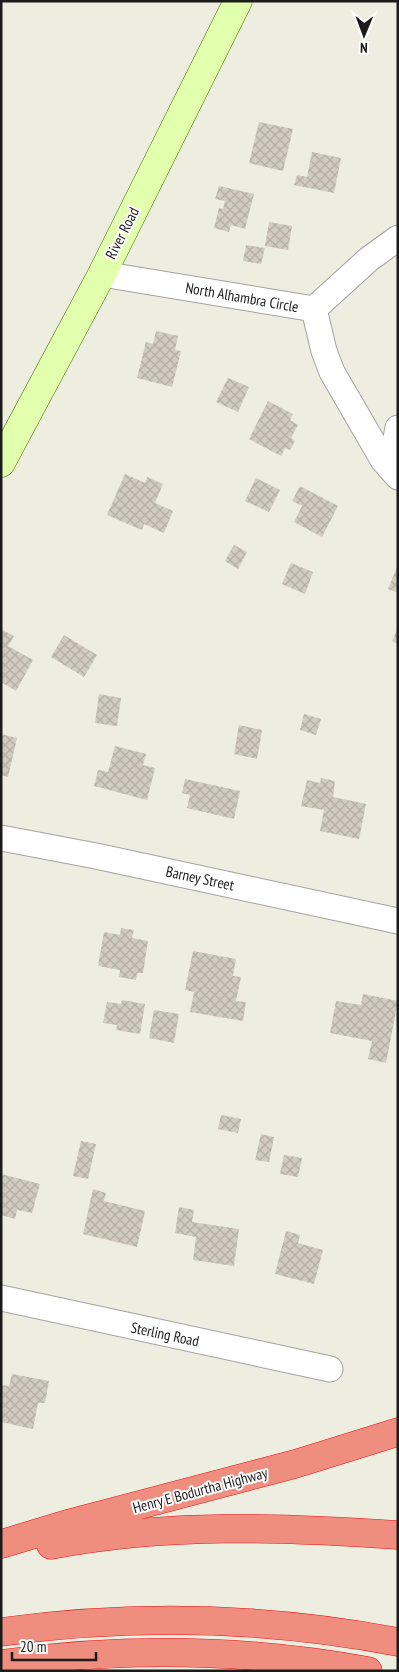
<svg xmlns="http://www.w3.org/2000/svg" width="399" height="1672" font-family="'PT Sans Narrow',sans-serif">
	<style>
		.building { fill: url(#building-cross-hatch) }
		.lines { fill: none; stroke-linecap: round; stroke-linejoin: round }
		.street-casing { stroke: #a2a2a2; stroke-width: 27 }
		.secondary-casing { stroke: #437500; stroke-width: 29 }
		.highway-casing { stroke: #e71217; stroke-width: 29 }
		.street { stroke: #fff; stroke-width: 25 }
		.secondary { stroke: #e1ffad; stroke-width: 28 }
		.highway { stroke: #ef8d7e; stroke-width: 28 }
		.labels { text-anchor: middle; dominant-baseline: central; stroke-width: 4; stroke-linejoin: round; paint-order: stroke }
		.street-label { font-size: 15px; fill: #1b1b1b; stroke: #fff }
	</style>
	<defs>
		<pattern id="building-cross-hatch" width="8" height="8" patternUnits="userSpaceOnUse" patternTransform="scale(1.25)"><rect width="8" height="8" fill="#d1ccbd"/><path d="M0 0l8 8M0 8l8-8" fill="none" stroke="#b3afa2"/></pattern>
	</defs>
	<rect width="100%" height="100%" fill="#eeeee0"/>
	<!-- building -->
	<g class="building">
		<polygon points="259,122 293,129 283,171 249,163"/>
		<polygon points="312,152 341,158 334,193 294,185 297,175 307,177"/>
		<polygon points="219,186 254,194 245,229 231,225 229,232 214,228 219,208 223,209 225,201 215,199"/>
		<polygon points="269,222 292,226 288,250 265,246"/>
		<polygon points="246,245 265,248 261,264 243,261"/>
		<polygon points="156,331 178,336 175,350 181,351 172,387 137,378 146,342 153,344"/>
		<polygon points="228,378 249,387 238,412 216,402"/>
		<polygon points="268,401 293,414 290,420 298,425 291,438 295,441 290,450 285,448 281,456 249,439"/>
		<polygon points="125,474 145,483 147,477 163,484 155,503 173,511 164,533 144,524 142,530 107,515"/>
		<polygon points="256,478 280,490 269,512 245,501"/>
		<polygon points="300,486 338,506 322,537 294,522 302,506 292,501"/>
		<polygon points="234,545 247,552 238,569 225,561"/>
		<polygon points="291,563 313,572 305,594 282,584"/>
		<polygon points="398,565 398,593 388,589"/>
		<polygon points="398,628 398,644 392,641"/>
		<polygon points="1,629 14,636 8,646 33,660 16,691 1,682"/>
		<polygon points="64,635 97,655 84,677 51,657"/>
		<polygon points="99,694 121,698 117,726 95,723"/>
		<polygon points="304,714 321,719 316,735 300,730"/>
		<polygon points="239,725 262,730 257,759 234,754"/>
		<polygon points="1,734 17,738 8,777 1,775"/>
		<polygon points="115,746 146,754 143,765 155,768 147,800 94,786 98,770 108,772"/>
		<polygon points="321,778 335,781 333,797 366,804 359,839 320,831 324,810 301,806 307,780 320,783"/>
		<polygon points="185,779 240,791 234,819 187,808 190,795 182,793"/>
		<polygon points="121,928 134,930 132,938 148,941 143,973 137,973 136,980 119,977 120,970 98,966 104,932 120,935"/>
		<polygon points="193,951 236,959 233,976 241,977 236,1001 246,1002 243,1021 190,1012 194,992 185,990"/>
		<polygon points="363,994 398,1001 386,1063 368,1059 372,1041 330,1033 336,1001 361,1005"/>
		<polygon points="122,1000 145,1004 140,1034 116,1030 117,1025 103,1023 107,1002 121,1004"/>
		<polygon points="154,1010 179,1014 174,1043 149,1038"/>
		<polygon points="221,1115 241,1119 238,1133 218,1129"/>
		<polygon points="261,1134 274,1137 269,1162 255,1160"/>
		<polygon points="81,1141 96,1144 88,1179 73,1176"/>
		<polygon points="284,1155 302,1158 298,1177 280,1174"/>
		<polygon points="1,1174 40,1184 32,1213 17,1210 15,1219 1,1215"/>
		<polygon points="93,1189 106,1193 104,1201 145,1211 137,1247 83,1234"/>
		<polygon points="179,1207 194,1210 192,1222 239,1229 234,1266 193,1260 196,1237 175,1233"/>
		<polygon points="286,1231 300,1235 298,1243 323,1250 314,1284 275,1274"/>
		<polygon points="12,1374 49,1381 45,1403 38,1403 33,1429 1,1422 1,1385 9,1386"/>
	</g>
	<g class="lines">
		<!-- street casing -->
		<g class="street-casing">
			<g id="street">
				<polyline points="102,274 314,309 324,351 332,372 383,460 398,477"/>
				<polyline points="314,309 369,259 398,238"/>
				<polyline points="390,468 398,428"/>
				<polyline points="1,838 96,856 398,921"/>
				<polyline points="1,1298 330,1369"/>
			</g>
		</g>
		<!-- secondary casing -->
		<g class="secondary-casing">
			<polyline id="secondary" points="1,463 102,274 238,1"/>
		</g>
		<!-- highway casing -->
		<g class="highway-casing">
			<g id="highway">
				<polyline points="1,1544 71,1523 295,1464 398,1432"/>
				<path d="M51,1545C167,1523 281,1527 398,1535"/>
				<path d="M1,1632C132,1614 268,1617 398,1642"/>
				<path d="M1,1664C122,1647 248,1649 368,1671"/>
			</g>
		</g>
		<!-- street -->
		<use href="#street" class="street"/>
		<!-- secondary -->
		<use href="#secondary" class="secondary"/>
		<!-- highway -->
		<use href="#highway" class="highway"/>
	</g>
	<g class="labels">
		<!-- street labels -->
		<g class="street-label">
			<text transform="translate(122 233) rotate(-63)">River Road</text>
			<text transform="translate(242 297) rotate(10)">North Alhambra Circle</text>
			<text transform="translate(200 878) rotate(12)">Barney Street</text>
			<text transform="translate(165 1334) rotate(12)">Sterling Road</text>
			<text transform="translate(200 1490) rotate(-15)">Henry E Bodurtha Highway</text>
		</g>
	</g>
	<!-- border -->
	<rect width="399" height="1672" fill="none" stroke="#1b1b1b" stroke-width="5"/>
	<!-- north arrow -->
	<g transform="translate(364 35) rotate(181)" stroke="#ffffff" stroke-width="4" paint-order="stroke">
	<path d="M0-4L9 19L0 12L-9 19Z" fill="#1b1b1b"/>
	<text y="-8" font-size="14" font-weight="bold" text-anchor="middle" fill="#1b1b1b">N</text>
	</g>
	<!-- scale -->
	<path d="M12 1652v8h84v-8" fill="none" stroke="#1b1b1b" stroke-width="2.5"/>
	<text x="20" y="1652" font-size="15" fill="#1b1b1b" stroke="#ffffff" stroke-width="4" paint-order="stroke">20 m</text>
</svg>
